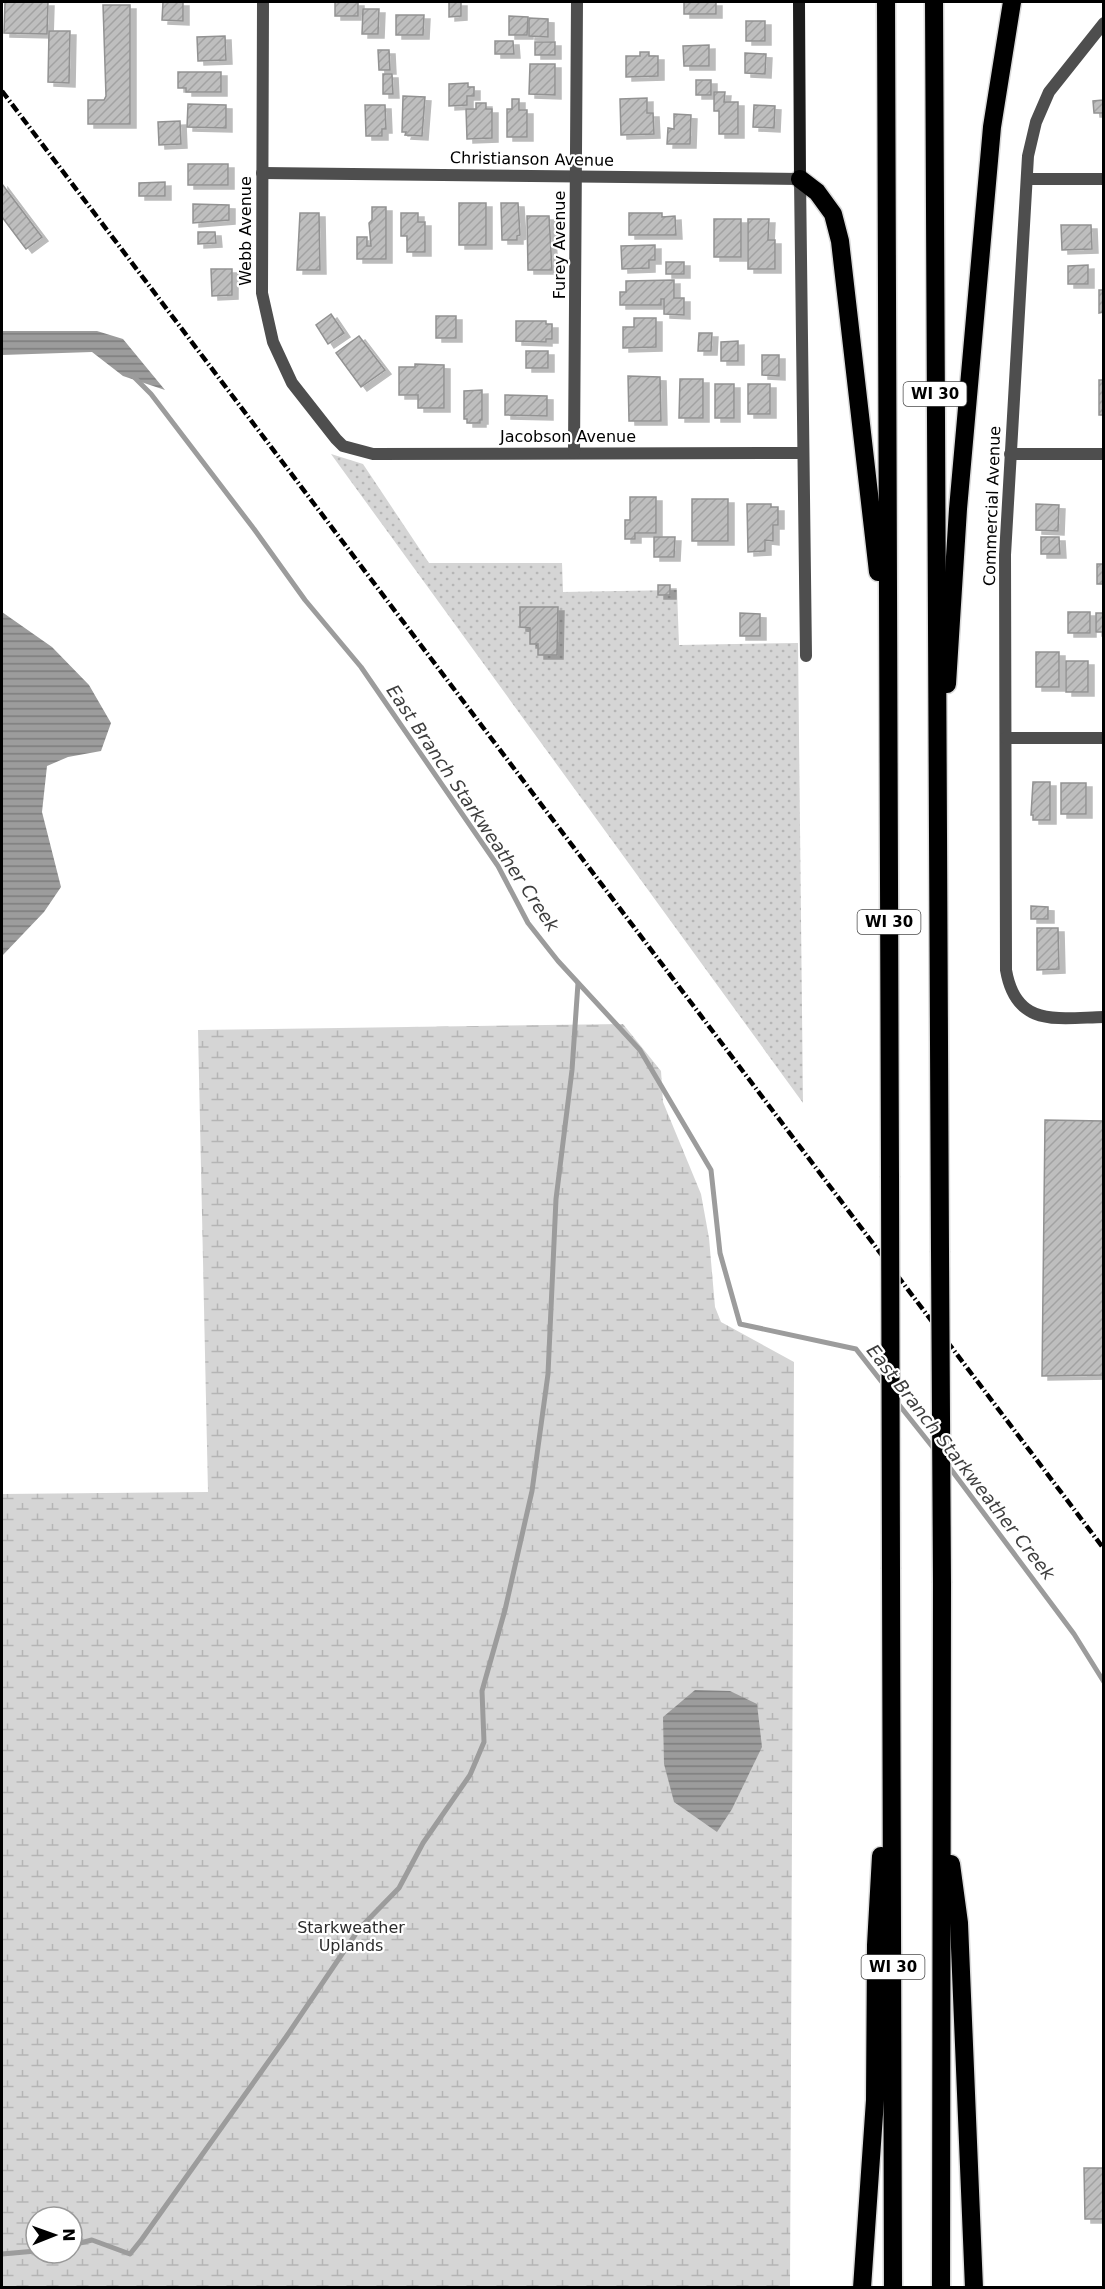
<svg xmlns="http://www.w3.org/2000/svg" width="1105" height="2289" font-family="'DejaVu Sans',sans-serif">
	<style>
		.green { fill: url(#green-dots) }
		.wetland { fill: url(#wetland-marsh); fill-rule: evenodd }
		.water { fill: url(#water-rules) }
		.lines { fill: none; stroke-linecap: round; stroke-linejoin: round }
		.stream { stroke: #9c9c9c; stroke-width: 5 }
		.building { fill: url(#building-hatch); stroke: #929292; stroke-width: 1.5; filter: url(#shadow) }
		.highway-casing { stroke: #dbdbdb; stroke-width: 21 }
		.street { stroke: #4e4e4e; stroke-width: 12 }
		.secondary { stroke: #1b1b1b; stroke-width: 12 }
		.highway { stroke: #000; stroke-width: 18 }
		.rail { stroke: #000; stroke-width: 4.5; stroke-dasharray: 9 3 1.5 3; stroke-linecap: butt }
		.highway-bridge-casing { stroke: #dbdbdb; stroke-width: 21; stroke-linecap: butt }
		.highway-bridge { stroke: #000; stroke-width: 18 }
		.labels { text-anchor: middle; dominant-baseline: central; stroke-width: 4.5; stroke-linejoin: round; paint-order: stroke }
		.shield { fill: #fff; stroke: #4c4c4c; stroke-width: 1.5 }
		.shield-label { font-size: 15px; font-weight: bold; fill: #000 }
		.street-label { font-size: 16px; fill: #000; stroke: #fff }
		.park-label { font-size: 16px; fill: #2c2c2c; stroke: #fff }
		.water-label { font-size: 18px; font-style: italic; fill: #3d3d3d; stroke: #fff }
	</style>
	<defs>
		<pattern id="green-dots" width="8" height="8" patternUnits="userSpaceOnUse" patternTransform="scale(1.5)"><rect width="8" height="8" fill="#d5d5d5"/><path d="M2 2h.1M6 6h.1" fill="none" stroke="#b5b5b5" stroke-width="1.8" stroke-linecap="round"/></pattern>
		<pattern id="wetland-marsh" width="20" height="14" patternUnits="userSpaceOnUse" patternTransform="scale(1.5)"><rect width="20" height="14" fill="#d5d5d5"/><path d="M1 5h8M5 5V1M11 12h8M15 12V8" fill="none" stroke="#b5b5b5"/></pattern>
		<pattern id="water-rules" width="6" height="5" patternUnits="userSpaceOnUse" patternTransform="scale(1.5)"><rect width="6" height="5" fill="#9c9c9c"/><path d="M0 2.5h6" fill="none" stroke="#7d7d7d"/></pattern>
		<pattern id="building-hatch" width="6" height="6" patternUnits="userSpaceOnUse" patternTransform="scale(1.5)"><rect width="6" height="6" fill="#bebebe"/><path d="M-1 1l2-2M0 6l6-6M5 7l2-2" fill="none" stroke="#a2a2a2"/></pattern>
		<filter id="shadow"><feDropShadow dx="6" dy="4" stdDeviation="0" flood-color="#0004"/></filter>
	</defs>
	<rect width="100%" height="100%" fill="#fff"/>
	<!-- green -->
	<polygon class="green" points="331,454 363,464 429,563 562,563 563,592 677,590 679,645 798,643 803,1103"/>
	<!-- wetland -->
	<path class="wetland" d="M623,1024L661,1071L663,1102L701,1194L709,1238L715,1307L721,1322L794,1362L790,2287H2V1494L208,1492L198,1030ZM36,2217H72V2253H36Z"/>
	<!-- water -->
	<g class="water">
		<polygon points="2,331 97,331 123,339 165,390 123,376 92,352 2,355"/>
		<polygon points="2,612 52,647 89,685 111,723 101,751 68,757 47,766 42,812 61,887 44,912 2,956"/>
		<polygon points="695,1690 730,1691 757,1704 762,1747 732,1809 717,1832 674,1802 664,1764 663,1717"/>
	</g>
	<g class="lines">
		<!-- stream -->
		<g class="stream">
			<polyline points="133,376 151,394 254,529 305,600 361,667 498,866 528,923 558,961 640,1050 711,1170 720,1253 740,1324 856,1349 885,1386"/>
			<polyline points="896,1401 935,1450"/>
			<polyline points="947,1464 1074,1634 1104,1682"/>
			<polyline points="72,2245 92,2240 130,2254 142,2239 286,2037 359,1929 399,1888 423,1843 470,1775 484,1742 482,1691 505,1610 532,1491 548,1374 556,1199 572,1070 578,983"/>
			<polyline points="2,2254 36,2251"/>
		</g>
	</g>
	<!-- building -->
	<g class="building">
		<polygon points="5,2 48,2 47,34 4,33"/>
		<polygon points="163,2 183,2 183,21 162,20"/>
		<rect x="335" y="2" width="23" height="14"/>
		<polygon points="449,2 461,2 461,16 449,17"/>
		<rect x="684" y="2" width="32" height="12"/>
		<polygon points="103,5 130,5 130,124 88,124 88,100 104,100 106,96"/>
		<polygon points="363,9 379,9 378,34 362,34"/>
		<polygon points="396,15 424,15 423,35 396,35"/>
		<polygon points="509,16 528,17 527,35 509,35"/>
		<polygon points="529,18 548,19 548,37 529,36"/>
		<rect x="746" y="21" width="19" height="20"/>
		<polygon points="49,31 70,31 69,83 48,82"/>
		<polygon points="225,36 226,60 198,61 197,37"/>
		<polygon points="495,41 513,41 514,54 495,54"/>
		<rect x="535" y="42" width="20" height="13"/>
		<polygon points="709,45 709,66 684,66 683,46"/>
		<polygon points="378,50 389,50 390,70 379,70"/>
		<polygon points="640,52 649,52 649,56 658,56 658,76 626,77 626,56 640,56"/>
		<polygon points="745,53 766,54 765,74 745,73"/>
		<polygon points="530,64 555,64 555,95 529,94"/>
		<polygon points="178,72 221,72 221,92 186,92 186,88 178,88"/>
		<polygon points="383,74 392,74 393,94 383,94"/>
		<rect x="696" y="80" width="15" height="15"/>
		<polygon points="1103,81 1104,113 1094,113 1093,101 1103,100"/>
		<polygon points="468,83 468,87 474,87 474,96 467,96 467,105 449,106 449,84"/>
		<polygon points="714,92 725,92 724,102 738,102 738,134 719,134 719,111 714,111"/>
		<polygon points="403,96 425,97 422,136 405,135 406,132 402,132"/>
		<polygon points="647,98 647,113 653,113 654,134 621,135 620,99"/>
		<polygon points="512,99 519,99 519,110 527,110 527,137 507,137 507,109 512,109"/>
		<polygon points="476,103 486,103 486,109 492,109 492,138 467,139 466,109 476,109"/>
		<polygon points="188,104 226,105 226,128 187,127"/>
		<polygon points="365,105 385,105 386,129 382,129 382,136 366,136"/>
		<polygon points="754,105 775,106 774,128 753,127"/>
		<polygon points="674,114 691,115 690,144 667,144 668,128 674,129"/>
		<polygon points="180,121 181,144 159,145 158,122"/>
		<rect x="188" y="164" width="40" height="21"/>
		<polygon points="165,182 165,196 139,196 139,183"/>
		<polygon points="2,184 42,237 26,249 2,217"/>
		<rect x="459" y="203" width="27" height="42"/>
		<polygon points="501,203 518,203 520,235 517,236 517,240 502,240"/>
		<polygon points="193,204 229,205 229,220 193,223"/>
		<polygon points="372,207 386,207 386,259 357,259 357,237 367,237 367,246 371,246 369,223 372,220"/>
		<polygon points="300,213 319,213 320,270 297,270"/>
		<polygon points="401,213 418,213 418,222 425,222 425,252 407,252 407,236 401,236"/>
		<polygon points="629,213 662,213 662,217 675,216 676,235 629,235"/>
		<polygon points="527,216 549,216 552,270 528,270"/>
		<rect x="714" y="219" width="27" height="38"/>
		<polygon points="748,219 769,219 768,240 775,240 775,269 748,269"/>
		<polygon points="1061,225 1091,225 1092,249 1062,250"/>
		<polygon points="198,232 215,232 216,243 198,244"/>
		<polygon points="655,245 655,260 649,260 649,268 622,269 621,246"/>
		<rect x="666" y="262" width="18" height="12"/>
		<polygon points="1088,265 1088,284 1068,284 1068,266"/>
		<polygon points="211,269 232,269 232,295 212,296"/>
		<polygon points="674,280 674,298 684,298 684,315 664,314 664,299 661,299 661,305 620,305 620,292 626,292 626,281"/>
		<polygon points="1099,290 1104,290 1104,312 1099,313"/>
		<polygon points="331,314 344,333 328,344 316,325"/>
		<rect x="436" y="316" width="20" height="22"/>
		<polygon points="634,318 656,318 656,347 623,348 623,327 634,327"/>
		<polygon points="516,321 546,321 546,324 552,324 552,339 546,339 546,342 516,341"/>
		<polygon points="699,333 712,333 711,351 698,351"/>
		<polygon points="359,336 385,370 361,387 336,353"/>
		<polygon points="738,341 738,361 721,361 721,342"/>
		<rect x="526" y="351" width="22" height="17"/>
		<polygon points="762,355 779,355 779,376 762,375"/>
		<polygon points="415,364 444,365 444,408 418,408 418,395 399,395 399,367 415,367"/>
		<polygon points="628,376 660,377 661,421 629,421"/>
		<polygon points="680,379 703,379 703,418 679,418"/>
		<rect x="1099" y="380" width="5" height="35"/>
		<rect x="715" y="384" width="19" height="34"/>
		<rect x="748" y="384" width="22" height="30"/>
		<polygon points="482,390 482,420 480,420 480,423 467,423 467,419 464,419 464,391"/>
		<polygon points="505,395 547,396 547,416 505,415"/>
		<polygon points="630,497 656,497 656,533 635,533 635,539 625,539 625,520 630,520"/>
		<rect x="692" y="499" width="36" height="42"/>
		<polygon points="747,504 771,504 771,507 778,507 778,525 773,525 773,541 765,540 765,551 748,552"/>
		<polygon points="1036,504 1059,505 1058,531 1036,530"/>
		<polygon points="654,537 675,537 674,557 654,557"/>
		<polygon points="1041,537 1059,537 1060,554 1041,554"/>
		<rect x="1097" y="564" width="7" height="20"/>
		<rect x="658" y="585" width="12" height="10"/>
		<polygon points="520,607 558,607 557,655 538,655 538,644 530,644 530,628 520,627"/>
		<rect x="1068" y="612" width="22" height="21"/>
		<polygon points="740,613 760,614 760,636 740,636"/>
		<rect x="1096" y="613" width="8" height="19"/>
		<rect x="1036" y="652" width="23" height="35"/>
		<rect x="1066" y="661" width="22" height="31"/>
		<polygon points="1033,782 1050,782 1050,820 1033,820 1033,815 1031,815"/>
		<rect x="1061" y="783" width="25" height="31"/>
		<polygon points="1031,906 1048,907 1048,919 1031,919"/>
		<polygon points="1037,928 1058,928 1059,969 1037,970"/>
		<polygon points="1045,1120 1104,1121 1104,1375 1042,1376"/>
		<polygon points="1084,2168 1104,2168 1104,2219 1085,2219"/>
	</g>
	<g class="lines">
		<!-- highway casing -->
		<g class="highway-casing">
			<g id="highway">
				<polyline points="886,2 890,1176"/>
				<polyline points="934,2 940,1251"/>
				<polyline points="800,179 817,192 833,214 840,241 878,572"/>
				<polyline points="947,684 958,509 992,127 1012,2"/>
				<polyline points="891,1569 893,2288"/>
				<polyline points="951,1864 959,1923 974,2288"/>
				<polyline points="862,2288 875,2100 876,1945 881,1856"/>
				<polyline points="941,2288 942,1583"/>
			</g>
		</g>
		<!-- street -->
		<g class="street">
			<polyline points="263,2 262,293 273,342 292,383 336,439 343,446 373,454 803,453"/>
			<path d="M1104,23L1049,92L1036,122L1028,156L1005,555L1006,970C1016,1028 1057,1018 1104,1017"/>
			<polyline points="262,173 800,179 806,656"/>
			<polyline points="1027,179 1104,179"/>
			<polyline points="574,453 577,2"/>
			<polyline points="1010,454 1104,454"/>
			<polyline points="1006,738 1104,738"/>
		</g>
		<!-- secondary -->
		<polyline class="secondary" points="799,2 800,179"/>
		<!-- highway -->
		<use href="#highway" class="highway"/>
		<!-- rail -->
		<polyline class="rail" points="2,91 1104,1549"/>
		<!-- highway-bridge casing -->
		<g class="highway-bridge-casing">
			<g id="highway-bridge">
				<polyline points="890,1176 891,1569"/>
				<polyline points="940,1251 942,1583"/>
			</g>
		</g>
		<!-- highway-bridge -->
		<use href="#highway-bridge" class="highway-bridge"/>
	</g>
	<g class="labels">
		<!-- shield labels -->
		<g class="shield">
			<rect x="903.5" y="382" width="63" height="24" rx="4.5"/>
			<rect x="857.5" y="910" width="63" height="24" rx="4.5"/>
			<rect x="861.5" y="1955" width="63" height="24" rx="4.5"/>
		</g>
		<g class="shield-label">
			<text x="935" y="394">WI 30</text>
			<text x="889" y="922">WI 30</text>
			<text x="893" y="1967">WI 30</text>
		</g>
		<!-- street labels -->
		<g class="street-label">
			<text transform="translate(532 159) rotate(1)">Christianson Avenue</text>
			<text transform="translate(245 231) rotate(-90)">Webb Avenue</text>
			<text transform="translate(559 245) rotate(-90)">Furey Avenue</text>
			<text x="568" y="436">Jacobson Avenue</text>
			<text transform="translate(992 506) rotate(-88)">Commercial Avenue</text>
		</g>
		<!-- park labels -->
		<g class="park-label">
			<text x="351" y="1927">Starkweather<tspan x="351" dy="18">Uplands</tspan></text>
		</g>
		<!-- water labels -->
		<g class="water-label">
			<text transform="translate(473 808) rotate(56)">East Branch Starkweather Creek</text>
			<text transform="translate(961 1462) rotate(52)">East Branch Starkweather Creek</text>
		</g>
	</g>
	<!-- border -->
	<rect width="1105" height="2289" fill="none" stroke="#000000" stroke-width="6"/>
	<!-- north arrow -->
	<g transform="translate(54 2235) rotate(89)"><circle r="28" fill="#ffffff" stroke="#999999" stroke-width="1.5"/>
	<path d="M0-4.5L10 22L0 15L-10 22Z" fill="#000000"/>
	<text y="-9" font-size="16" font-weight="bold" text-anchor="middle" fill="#000000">N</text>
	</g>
</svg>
